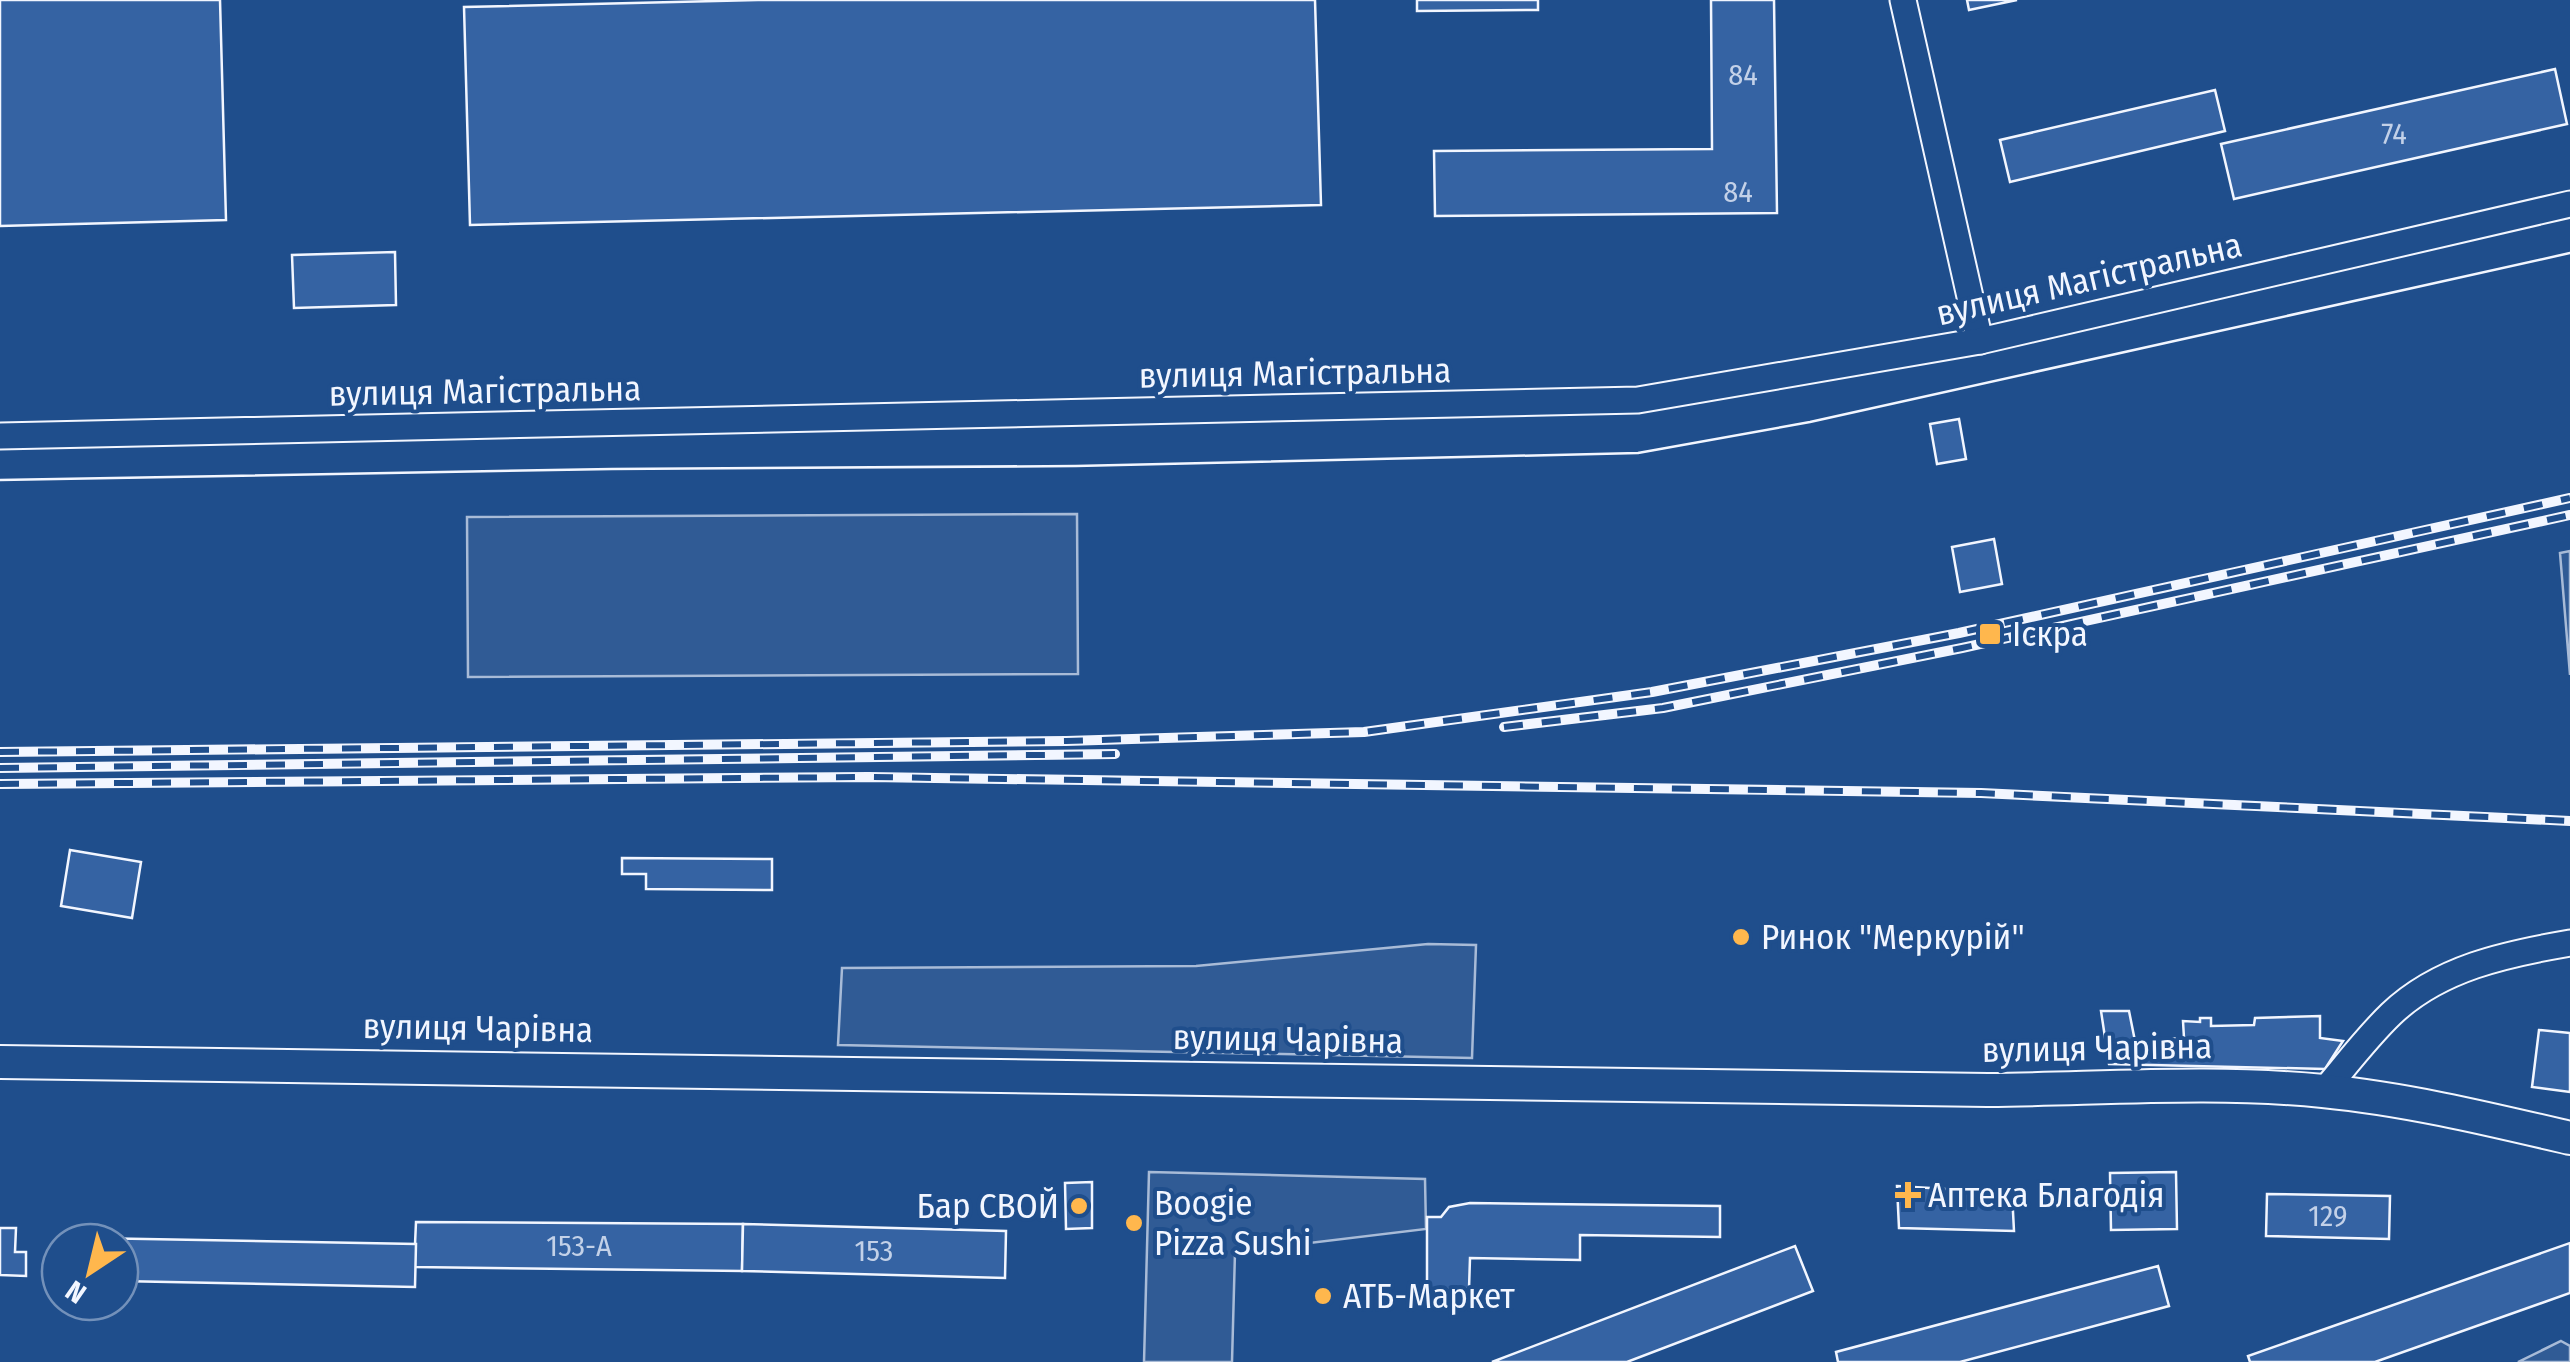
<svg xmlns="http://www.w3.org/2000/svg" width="2570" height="1362" font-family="'Fira Sans Condensed',sans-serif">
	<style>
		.built { fill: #305b95; stroke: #a8bbd7; stroke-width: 2.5 }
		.building { fill: #3563a3; stroke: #f2f6ff; stroke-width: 2.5 }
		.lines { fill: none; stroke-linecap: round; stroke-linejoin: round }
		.minor-casing { stroke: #f2f6ff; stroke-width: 29 }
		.major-casing { stroke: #f2f6ff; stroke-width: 36 }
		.minor { stroke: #1f4e8c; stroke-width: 25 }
		.major { stroke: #1f4e8c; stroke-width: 32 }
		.tram { stroke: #f2f6ff; stroke-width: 2.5 }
		.rail-casing { stroke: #f2f6ff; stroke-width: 10 }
		.rail { stroke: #1f4e8c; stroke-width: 6; stroke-dasharray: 19; stroke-linecap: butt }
		.poi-dot { fill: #ffb74d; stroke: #1f4e8c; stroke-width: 4 }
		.labels { text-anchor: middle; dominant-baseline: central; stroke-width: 8; stroke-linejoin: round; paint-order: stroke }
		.number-label { font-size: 30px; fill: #c3d1e8 }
		.street-label { font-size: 35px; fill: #f2f6ff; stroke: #1f4e8c }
		.poi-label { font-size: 35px; fill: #f2f6ff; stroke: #1f4e8c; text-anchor: start }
	</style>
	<rect width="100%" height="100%" fill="#1f4e8c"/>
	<!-- built -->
	<g class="built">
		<polygon points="1077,514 1078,674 468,677 467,517"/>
		<polygon points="2570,551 2570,675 2560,553"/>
		<polygon points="1428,944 1476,945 1472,1058 838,1045 842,968 1196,966"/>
		<polygon points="1149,1172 1425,1179 1426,1229 1235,1252 1232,1362 1144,1362"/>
		<polygon points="2561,1341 2570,1346 2570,1362 2518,1362"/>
	</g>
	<!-- building -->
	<g class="building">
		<polygon points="0,0 220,0 226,220 0,226"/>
		<polygon points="758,0 1315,0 1321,205 470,225 464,7"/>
		<polygon points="1417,0 1538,0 1538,10 1417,11"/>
		<polygon points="1711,0 1774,0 1777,213 1435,216 1434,151 1712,149"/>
		<polygon points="1967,0 2017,0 1969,10"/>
		<polygon points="2555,69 2567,124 2234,199 2221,144"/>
		<polygon points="2215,90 2225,131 2010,182 2000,140"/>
		<polygon points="395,252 396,305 294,308 292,255"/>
		<polygon points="1959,419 1966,459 1937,464 1930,424"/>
		<polygon points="1994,539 2002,584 1960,592 1952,547"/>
		<polygon points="70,850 141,862 132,918 61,906"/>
		<polygon points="622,858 772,859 772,890 646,889 646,874 622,874"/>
		<polygon points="2101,1011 2129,1011 2135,1041 2167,1043 2168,1039 2184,1038 2183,1021 2200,1022 2200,1018 2211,1018 2211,1026 2254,1025 2255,1018 2320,1016 2320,1038 2343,1041 2325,1069 2109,1064"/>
		<polygon points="2539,1030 2570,1033 2570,1092 2532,1087"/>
		<polygon points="2176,1172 2177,1229 2111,1230 2110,1173"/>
		<polygon points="1092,1182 1092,1228 1066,1229 1065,1183"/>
		<polygon points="1897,1186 2012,1193 2014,1231 1899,1228"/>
		<polygon points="2267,1194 2390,1196 2389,1239 2266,1236"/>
		<polygon points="1470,1203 1720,1206 1720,1237 1580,1235 1580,1260 1470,1258 1469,1289 1427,1289 1427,1217 1441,1217 1449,1207"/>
		<polygon points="416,1222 743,1224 742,1271 414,1267"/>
		<polygon points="743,1224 1006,1231 1005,1278 742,1271"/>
		<polygon points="0,1228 16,1228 15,1252 26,1252 26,1276 0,1275"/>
		<polygon points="90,1238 416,1244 415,1287 120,1281 120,1242 90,1242"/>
		<polygon points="2570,1243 2570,1293 2375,1362 2250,1362 2248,1356"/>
		<polygon points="1795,1246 1813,1291 1627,1362 1492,1362"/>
		<polygon points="2158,1266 2169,1306 1960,1362 1838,1362 1836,1352"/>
	</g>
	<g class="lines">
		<!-- minor casing -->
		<g class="minor-casing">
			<g id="minor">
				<polyline points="1903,0 1980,341"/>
				<polyline points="0,436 1638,400 1980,341 2570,204"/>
				<path d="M2324,1091C2346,1065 2367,1037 2391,1014C2439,968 2506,954 2570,943"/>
			</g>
		</g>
		<!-- major casing -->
		<g class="major-casing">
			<path id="major" d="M0,1062L1988,1090C2099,1089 2212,1080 2323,1091C2406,1099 2489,1119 2570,1138"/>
		</g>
		<!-- minor -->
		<use href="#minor" class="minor"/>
		<!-- major -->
		<use href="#major" class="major"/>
		<!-- tram -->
		<polyline class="tram" points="0,480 612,469 1076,466 1638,453 1810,422 2570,253"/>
		<!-- rail casing -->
		<g class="rail-casing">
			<g id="rail">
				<polyline points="1504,727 1663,708 1962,648 2570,515"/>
				<polyline points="0,752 1066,741 1364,732 1652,692 1959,633 2570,498"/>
				<polyline points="0,768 1115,754"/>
				<polyline points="0,784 869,777 1981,793 2570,821"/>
			</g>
		</g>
		<!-- rail -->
		<use href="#rail" class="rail"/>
	</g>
	<!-- markers -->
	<g class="poi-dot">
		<rect x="1978" y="622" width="24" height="24" rx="5"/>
		<circle cx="1741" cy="937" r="10"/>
		<path d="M1903 1180h10v10h10v10h-10v10h-10v-10h-10v-10h10z"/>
		<circle cx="1079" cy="1206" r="10"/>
		<circle cx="1134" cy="1223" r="10"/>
		<circle cx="1323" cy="1296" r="10"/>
	</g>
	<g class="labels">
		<!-- number labels -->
		<g class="number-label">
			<text x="1743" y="75">84</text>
			<text x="2394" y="134">74</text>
			<text x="1738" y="192">84</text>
			<text x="2328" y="1216">129</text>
			<text x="579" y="1246">153-А</text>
			<text x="874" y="1251">153</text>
		</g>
		<!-- street labels -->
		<g class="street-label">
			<text transform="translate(2089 279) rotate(-13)">вулиця Магістральна</text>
			<text transform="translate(1295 373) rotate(-1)">вулиця Магістральна</text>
			<text transform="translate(485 391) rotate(-1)">вулиця Магістральна</text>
			<text transform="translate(478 1028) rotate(1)">вулиця Чарівна</text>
			<text transform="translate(1288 1039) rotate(1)">вулиця Чарівна</text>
			<text transform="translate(2097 1048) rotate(-1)">вулиця Чарівна</text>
		</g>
		<!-- poi labels -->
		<g class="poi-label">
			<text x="2012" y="634">Іскра</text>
			<text x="1761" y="937">Ринок "Меркурій"</text>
			<text x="1928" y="1195">Аптека Благодія</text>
			<text x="1154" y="1203">Boogie<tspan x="1154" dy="40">Pizza Sushi</tspan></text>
			<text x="1059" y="1206" text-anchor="end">Бар СВОЙ</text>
			<text x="1343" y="1296">АТБ-Маркет</text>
		</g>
	</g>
	<!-- north arrow -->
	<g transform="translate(90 1272) rotate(215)"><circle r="48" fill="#1f4e8c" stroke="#7391ba" stroke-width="2.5"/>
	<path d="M0-8L18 38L0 25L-18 38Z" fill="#ffb74d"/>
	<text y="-15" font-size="28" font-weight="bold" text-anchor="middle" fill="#f2f6ff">N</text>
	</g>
</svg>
